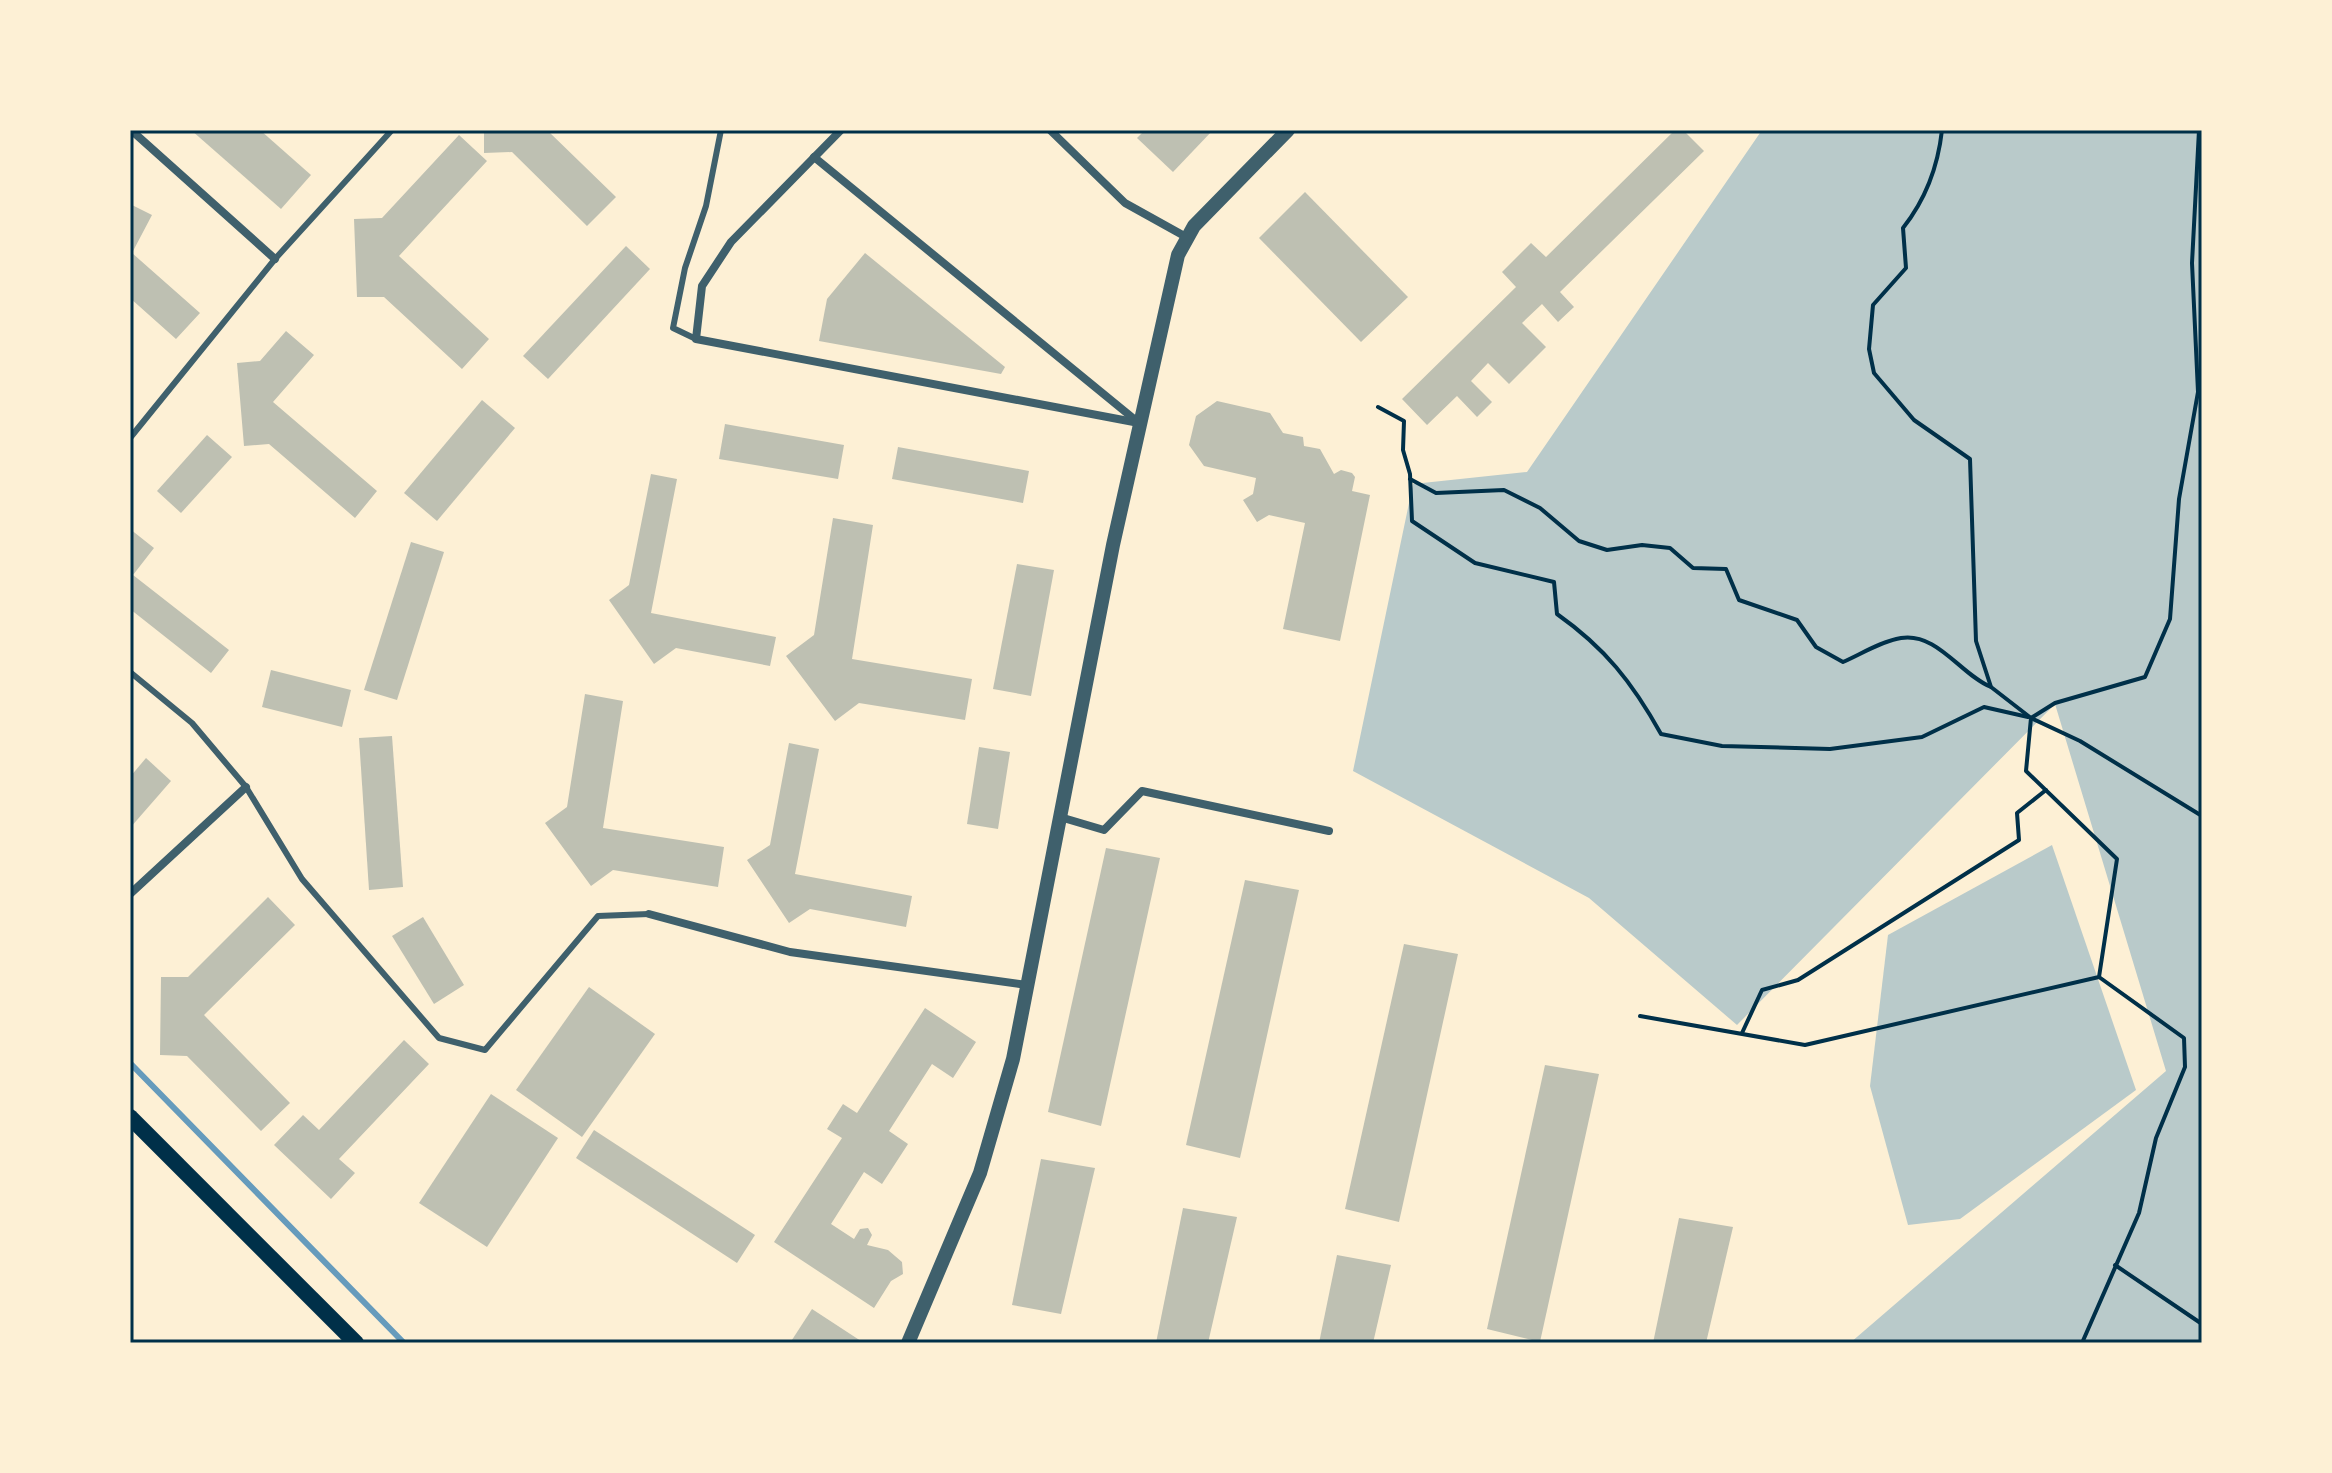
<svg xmlns="http://www.w3.org/2000/svg" width="2332" height="1473" font-family="'Golos Text',sans-serif">
	<style>
		.green { fill: #b9caca }
		.lines { fill: none; stroke-linecap: round; stroke-linejoin: round }
		.stream { stroke: #669bbc; stroke-width: 6 }
		.building { fill: #bec0b2 }
		.path { stroke: #003049; stroke-width: 4 }
		.service { stroke: #3f606c; stroke-width: 6 }
		.minor { stroke: #3f606c; stroke-width: 8 }
		.tertiary { stroke: #3f606c; stroke-width: 14 }
		.secondary { stroke: #003049; stroke-width: 16 }
		.neatline { fill: none; stroke: #003049; stroke-width: 3 }
	</style>
	<rect width="100%" height="100%" fill="#fdf0d5"/>
	<!-- green -->
	<g class="green">
		<polygon points="1762,130 2202,130 2202,1343 1850,1343 2166,1071 2055,704 1737,1025 1589,898 1353,771 1413,484 1527,472"/>
		<polygon points="2052,845 2136,1090 1960,1219 1908,1225 1870,1086 1888,935"/>
	</g>
	<g class="lines">
		<!-- stream -->
		<polyline class="stream" points="130,1063 404,1343"/>
	</g>
	<!-- building -->
	<g class="building">
		<polygon points="191,130 260,130 311,175 281,209"/>
		<polygon points="484,130 547,130 616,197 587,226 512,152 484,153"/>
		<polygon points="1145,130 1213,130 1173,172 1137,138"/>
		<polygon points="1675,130 1683,130 1704,151 1560,292 1574,307 1558,322 1542,304 1522,323 1546,347 1509,384 1488,363 1471,381 1492,402 1477,417 1457,396 1427,425 1402,399 1516,287 1502,272 1531,243 1546,257"/>
		<polygon points="459,135 487,161 399,256 489,339 462,369 384,297 357,297 354,219 382,218"/>
		<polygon points="1305,192 1408,297 1361,342 1259,238"/>
		<polygon points="130,204 152,215 132,253 200,313 176,339 130,298"/>
		<polygon points="626,246 650,269 548,379 523,356"/>
		<polygon points="865,253 1005,367 1001,374 819,341 827,299"/>
		<polygon points="286,331 314,355 273,402 377,491 355,518 269,444 244,446 237,363 260,361"/>
		<polygon points="482,400 515,428 437,521 404,493"/>
		<polygon points="1217,401 1270,413 1283,433 1303,437 1304,446 1320,449 1334,474 1341,470 1352,473 1355,477 1352,491 1370,495 1340,641 1283,629 1305,523 1269,515 1257,522 1243,500 1253,494 1256,478 1204,466 1189,445 1196,416"/>
		<polygon points="725,424 844,445 838,479 719,459"/>
		<polygon points="207,435 232,457 181,513 157,491"/>
		<polygon points="898,447 1029,471 1023,503 892,479"/>
		<polygon points="651,474 677,479 651,613 776,637 770,666 676,648 654,664 609,600 629,585"/>
		<polygon points="833,518 873,525 852,659 972,679 965,720 859,703 835,721 786,656 814,635"/>
		<polygon points="130,529 154,548 133,575 229,650 211,673 130,609"/>
		<polygon points="411,542 444,552 397,700 364,690"/>
		<polygon points="1017,564 1054,570 1031,696 993,689"/>
		<polygon points="271,670 351,690 342,727 262,707"/>
		<polygon points="585,694 623,701 603,828 724,847 718,887 613,870 591,886 545,823 567,807"/>
		<polygon points="392,736 403,887 369,890 359,738"/>
		<polygon points="789,743 819,749 795,874 912,896 906,927 810,909 789,923 747,860 770,845"/>
		<polygon points="979,747 1010,752 998,829 967,824"/>
		<polygon points="146,758 171,781 130,828 130,777"/>
		<polygon points="1106,848 1160,858 1101,1126 1048,1112"/>
		<polygon points="1245,880 1299,890 1240,1158 1186,1145"/>
		<polygon points="268,897 295,925 204,1015 290,1103 261,1131 187,1056 160,1055 161,977 188,977"/>
		<polygon points="423,917 464,985 434,1004 392,936"/>
		<polygon points="1404,944 1458,954 1399,1222 1345,1209"/>
		<polygon points="589,987 655,1034 582,1137 516,1090"/>
		<polygon points="925,1008 976,1042 953,1078 932,1064 889,1131 908,1144 882,1184 864,1172 831,1224 854,1239 860,1229 868,1228 872,1235 867,1245 888,1250 902,1262 903,1274 891,1281 874,1308 774,1242 842,1138 827,1129 843,1104 857,1113"/>
		<polygon points="404,1040 429,1064 339,1159 355,1173 331,1199 274,1145 303,1115 319,1130"/>
		<polygon points="1545,1065 1599,1074 1540,1342 1487,1329"/>
		<polygon points="491,1094 558,1138 487,1247 419,1203"/>
		<polygon points="594,1130 755,1235 737,1263 576,1158"/>
		<polygon points="1041,1159 1095,1168 1061,1314 1012,1305"/>
		<polygon points="1183,1208 1237,1217 1208,1343 1156,1343"/>
		<polygon points="1679,1218 1733,1227 1706,1343 1653,1343"/>
		<polygon points="1337,1255 1391,1265 1373,1343 1319,1343"/>
		<polygon points="812,1309 864,1343 790,1343"/>
	</g>
	<g class="lines">
		<!-- path -->
		<g class="path">
			<path d="M1942,130C1938,166 1926,199 1903,228L1906,268L1873,305L1869,349L1874,373L1914,420L1970,459L1976,641L1991,687L2031,718L2080,741L2202,816"/>
			<path d="M1378,407L1404,421L1403,450L1410,474L1412,521L1475,563L1554,582L1557,614C1605,648 1632,682 1661,734L1722,746L1830,749L1922,737L1984,707L2028,717"/>
			<path d="M1410,479L1436,493L1504,490L1540,508L1579,541L1607,550L1642,545L1670,548L1693,568L1726,569L1739,600L1797,620L1816,647L1843,662C1861,654 1882,641 1901,638C1937,632 1961,675 1991,687"/>
			<polyline points="1640,1016 1805,1045 2099,977 2117,859 2026,771 2031,718 2055,703 2145,677 2170,619 2179,499 2198,392 2192,263 2199,130"/>
			<polyline points="1742,1033 1762,990 1798,980 2019,840 2017,813 2046,790"/>
			<polyline points="2115,1265 2202,1324"/>
			<polyline points="2082,1343 2139,1213 2156,1138 2185,1067 2184,1038 2099,977"/>
		</g>
		<!-- service -->
		<g class="service">
			<polyline points="696,339 673,328 685,268 706,206 721,130"/>
			<polyline points="130,438 275,259 392,130"/>
			<polyline points="130,672 192,723 246,787 302,879 439,1038 485,1050 598,916 649,914"/>
		</g>
		<!-- minor -->
		<g class="minor">
			<polyline points="131,130 275,259"/>
			<polyline points="841,130 731,242 702,286 696,339 1139,423"/>
			<polyline points="1050,130 1125,203 1188,238"/>
			<polyline points="814,157 1139,423"/>
			<polyline points="1060,817 1104,830 1142,791 1329,831"/>
			<polyline points="130,894 246,787"/>
			<polyline points="649,914 790,952 1027,985"/>
		</g>
		<!-- tertiary -->
		<polyline class="tertiary" points="908,1343 980,1173 1013,1059 1113,545 1178,255 1194,226 1288,130"/>
		<!-- secondary -->
		<polyline class="secondary" points="130,1117 356,1343"/>
	</g>
	<!-- border -->
	<rect width="2332" height="1473" fill="none" stroke="#fdf0d5" stroke-width="264"/>
	<rect x="132" y="132" width="2068" height="1209" class="neatline"/>
</svg>
